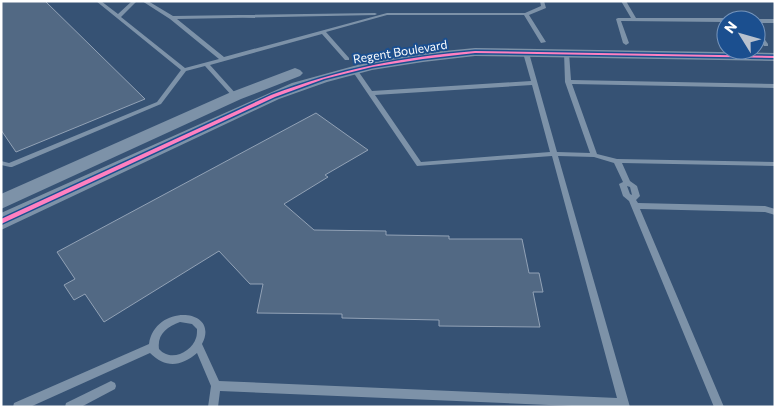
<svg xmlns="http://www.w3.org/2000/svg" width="776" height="408" font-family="Commissioner,sans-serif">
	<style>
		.building { fill: #526984; stroke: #92a2b6 }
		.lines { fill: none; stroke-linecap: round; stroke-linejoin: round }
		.service { fill: #7d92a8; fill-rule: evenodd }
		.tertiary { fill: #7d92a8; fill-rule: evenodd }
		.cycleway-casing { stroke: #1b4f8f; stroke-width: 3 }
		.cycleway { fill: #ff80c0; fill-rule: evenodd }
		.labels { text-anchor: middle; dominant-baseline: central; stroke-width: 4; stroke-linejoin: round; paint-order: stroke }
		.street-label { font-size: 12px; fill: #fff; stroke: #1b4f8f }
	</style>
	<rect width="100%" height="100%" fill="#365274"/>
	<!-- building -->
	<g class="building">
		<polygon points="1,1 45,1 145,99 16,152 1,130"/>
		<polygon points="316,113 368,150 325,175 328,177 284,204 314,230 386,231 386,235 449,236 449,239 522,239 529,273 539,273 543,292 533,292 540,327 439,326 439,320 342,318 342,314 257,313 263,284 250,284 219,251 104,322 85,294 74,300 64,285 75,279 57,252"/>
	</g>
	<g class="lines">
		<!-- service -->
		<g class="service">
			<polygon points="96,1 101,1 118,14 132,1 137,1 121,17 185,68 219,59 170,19 142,1 148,1 173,16 375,13 377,14 375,15 177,19 224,57 387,13 525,13 541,6 540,1 544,1 546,8 529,15 546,42 541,43 524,15 387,15 326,32 349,58 349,60 345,60 322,34 210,65 237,95 237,97 233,97 205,66 186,71 161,104 12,167 10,167 1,165 1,161 9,163 157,102 181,70"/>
			<polygon points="621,1 626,1 636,18 726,18 729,20 726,20 726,22 621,21 629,43 626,45 623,43 616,19 618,18 631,18"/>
			<polygon points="771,1 775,1 775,3"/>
			<polygon points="756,19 775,19 775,23 756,23 756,20 754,20"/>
			<polygon points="756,29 758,30 768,44 768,46 764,46 756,35"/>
			<path d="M526,51L529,53L557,152L590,153L565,82L564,52L569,53L571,80L775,84V88L572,84L597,154L617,159L775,162V166L622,163L630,181L637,186L640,196L636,200L638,203L765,206L775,209V215L765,212L640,209L724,407H714L629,201L623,196L619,184L623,182L614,163L594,157L558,156L630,407H595L220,391L218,407H208L211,386L197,353C181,367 165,368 150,353L30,407H13L14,403L149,344C155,303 221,308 202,344L219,381L617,398L552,156L417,166L351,69L354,67L356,68L372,91L531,81L523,53ZM532,85L550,152L421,162L375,95ZM627,186L630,187L632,195L630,194ZM180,322L192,324L197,329C197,331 197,336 196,338C193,349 177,359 166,354C163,353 161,351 159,349C157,334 167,327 180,322Z"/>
			<polygon points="111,381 115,383 116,386 115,389 81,407 65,407 66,403"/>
		</g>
		<!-- tertiary -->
		<g class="tertiary">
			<polygon points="475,48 775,53 775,61 475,56 423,62 372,70 327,82 279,99 1,230 1,213 292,83 372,61 423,53"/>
			<polygon points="295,68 300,70 303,73 300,76 241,99 1,209 1,194 229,93"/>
		</g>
		<!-- cycleway casing -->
		<g class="cycleway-casing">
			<path id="cycleway" d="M475,51L775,56V58L475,53L423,59L372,67L324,79L275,97L1,224V219L271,95C340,69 402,57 475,51Z"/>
		</g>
		<!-- cycleway -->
		<use href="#cycleway" class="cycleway"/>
	</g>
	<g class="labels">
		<!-- street labels -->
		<g class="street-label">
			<text transform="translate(400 51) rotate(-9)">Regent Boulevard</text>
		</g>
	</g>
	<!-- border -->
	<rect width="776" height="408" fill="none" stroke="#ffffff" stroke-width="5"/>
	<!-- north arrow -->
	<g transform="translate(741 35) rotate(307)"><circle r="24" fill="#1b4f8f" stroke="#7695bc"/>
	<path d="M0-4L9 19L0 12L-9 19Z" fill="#b9c2ce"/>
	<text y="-8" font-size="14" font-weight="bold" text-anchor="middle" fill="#ffffff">N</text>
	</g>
</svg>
